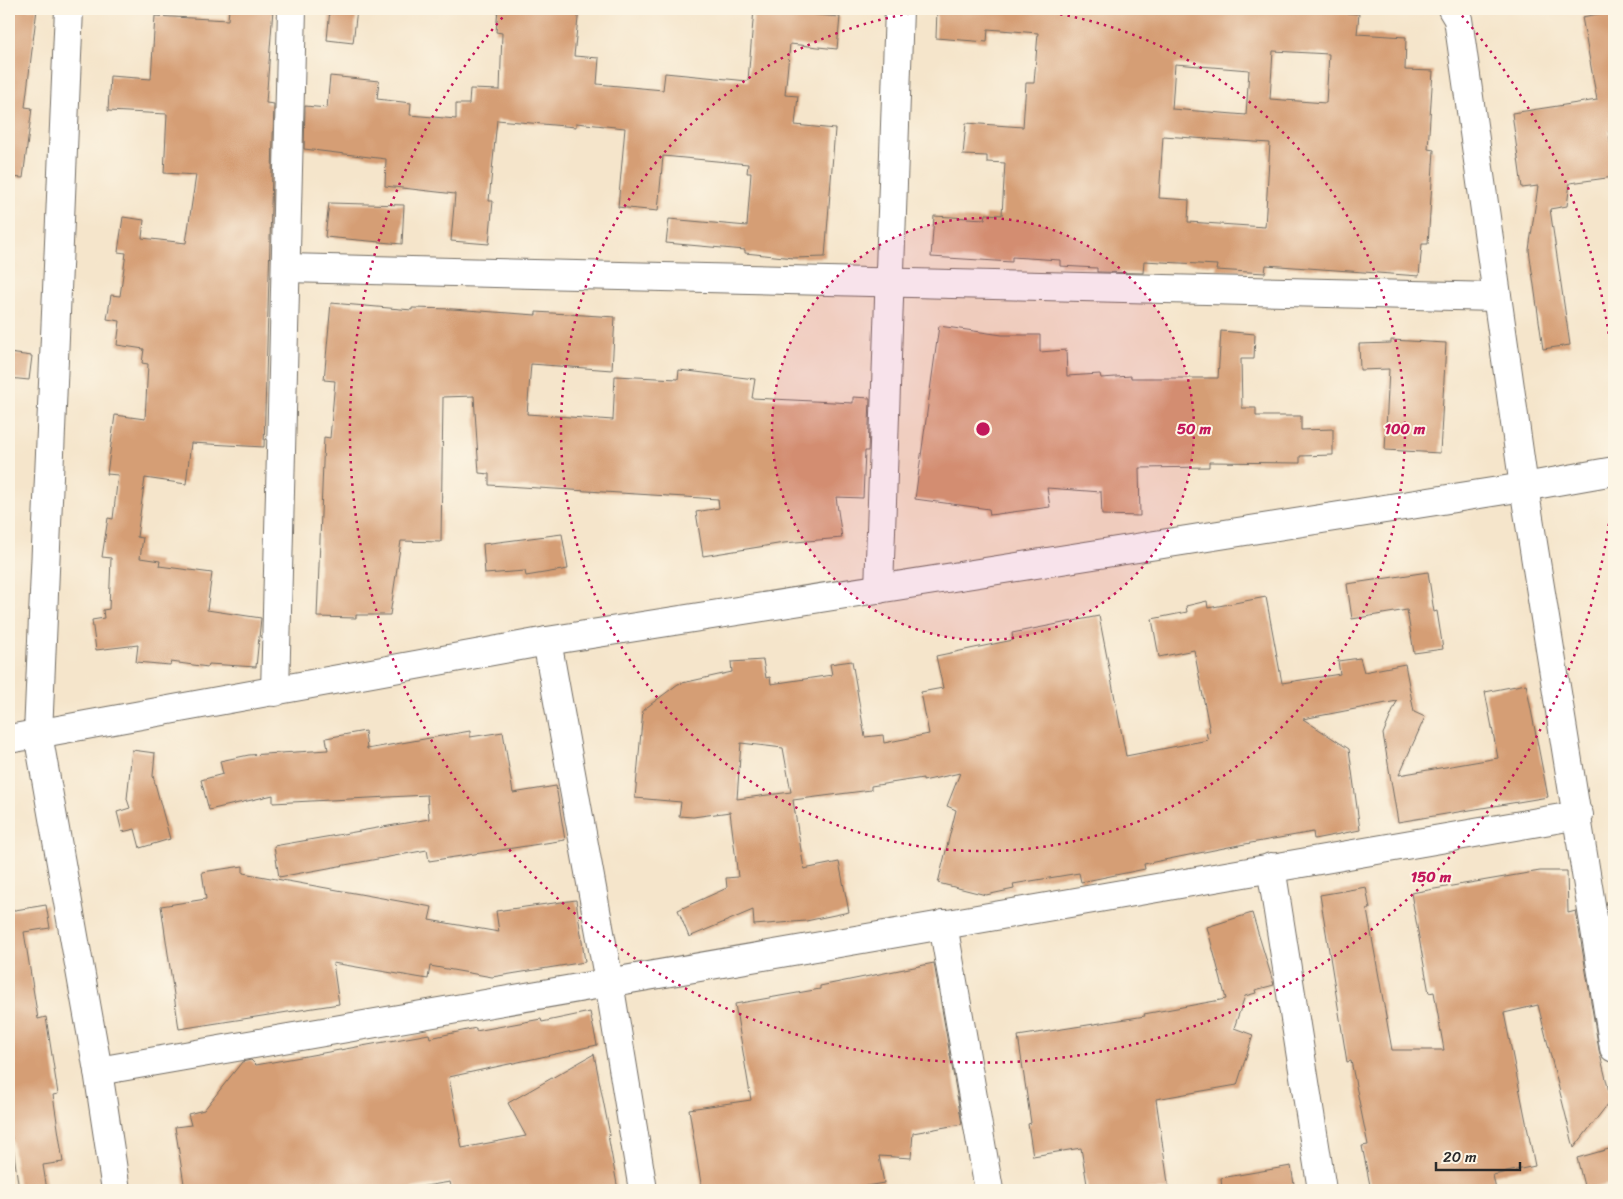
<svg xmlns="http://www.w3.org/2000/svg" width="1623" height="1199" font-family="Sriracha,sans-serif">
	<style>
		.building { fill: #d59e74; fill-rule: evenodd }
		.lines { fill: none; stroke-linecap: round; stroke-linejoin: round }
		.minor-casing { stroke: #726c63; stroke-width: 30 }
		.minor { stroke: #fff; stroke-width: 28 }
		.ring { fill: none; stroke: #c2185b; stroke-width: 2.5; stroke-dasharray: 2.5 5 }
		.centre { fill: #c2185b; stroke: #fcf5e5; stroke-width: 2.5 }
		.ring-label { font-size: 15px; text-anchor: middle; font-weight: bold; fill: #c2185b; stroke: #fcf5e5; stroke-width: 4; stroke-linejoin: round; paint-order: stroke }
	</style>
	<rect width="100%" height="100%" fill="#fcf5e5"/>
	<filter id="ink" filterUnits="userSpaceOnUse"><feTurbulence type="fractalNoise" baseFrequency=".02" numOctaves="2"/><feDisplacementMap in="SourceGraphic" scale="10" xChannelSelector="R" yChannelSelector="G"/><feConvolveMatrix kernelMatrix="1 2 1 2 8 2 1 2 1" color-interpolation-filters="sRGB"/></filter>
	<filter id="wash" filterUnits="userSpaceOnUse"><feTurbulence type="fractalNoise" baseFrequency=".0096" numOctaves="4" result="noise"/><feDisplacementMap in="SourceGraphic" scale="20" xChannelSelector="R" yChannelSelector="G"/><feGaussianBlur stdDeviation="1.12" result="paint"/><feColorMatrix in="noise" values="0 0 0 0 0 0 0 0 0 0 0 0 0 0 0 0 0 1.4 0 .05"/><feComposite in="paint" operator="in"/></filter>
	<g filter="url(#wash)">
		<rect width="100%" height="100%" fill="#f5e5cb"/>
		<g id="blocks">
			<!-- building -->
			<g class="building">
				<polygon points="9,9 37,9 25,107 32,108 23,178 9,177"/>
				<polygon points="229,9 273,9 266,103 274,104 264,447 191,443 186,484 145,478 137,537 143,538 140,558 160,561 159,566 212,573 207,610 261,618 256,667 209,664 208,667 171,662 170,665 136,662 138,645 96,650 92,620 104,618 103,610 109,609 111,558 102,557 108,518 113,519 118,475 107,474 115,415 145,419 148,364 142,363 144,349 117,345 120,321 107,319 111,295 120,296 126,253 118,252 123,217 144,220 142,238 186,243 196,175 164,173 167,114 108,111 110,76 151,79 155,16 228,20"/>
				<polygon points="330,9 357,9 353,43 327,40"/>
				<polygon points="498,9 579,9 574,56 599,58 597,84 663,90 665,73 748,81 754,9 840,17 837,49 790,44 785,95 798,96 795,125 835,129 825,257 794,258 745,253 745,250 666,243 669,219 747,226 751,173 747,173 748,164 663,156 658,211 618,207 625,128 576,123 576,127 497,120 489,201 493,201 489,244 451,241 455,194 385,186 386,159 304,149 305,106 327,108 330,76 379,81 377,99 411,103 410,115 456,119 456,104 469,104 470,89 500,90 502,33 496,32"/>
				<path d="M937,9H1160L1192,11V9H1286L1359,14L1357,34L1406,37L1405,70L1433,71L1428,149L1434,150L1428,244H1422L1419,276L1266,265L1265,273L1216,270L1217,265L1144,261L1143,273L1097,272V268L1060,266V260L1012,257V262L931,257L934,216L985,219L986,214L1002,215L1005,163L987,162V156L963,155L966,123L1023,127L1026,83H1034L1038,33L988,29L987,42L936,38ZM1273,51L1329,54L1326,103L1270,99ZM1175,64L1249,70L1246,115L1172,109ZM1163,136L1270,143L1265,227L1188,222L1189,200L1159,198Z"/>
				<polygon points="1614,11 1614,131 1609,131 1614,177 1570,183 1567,206 1550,209 1570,345 1543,349 1529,250 1538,186 1522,188 1512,113 1597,100 1582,17"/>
				<polygon points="329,203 404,205 402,244 325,237"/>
				<polygon points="331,303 412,310 412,308 453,309 536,315 536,312 615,317 612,370 531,364 527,414 613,420 615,376 678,379 679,370 755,379 752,398 853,403 853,397 870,398 868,451 865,451 863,498 836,497 842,538 784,543 703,556 696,512 719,508 718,499 489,485 489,474 479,473 474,396 443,397 441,542 401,541 390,615 356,615 356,618 317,617 324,437 330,438 335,381 324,380"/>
				<polygon points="939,326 1002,335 1040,335 1040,352 1066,350 1067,376 1100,374 1101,378 1131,376 1131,378 1218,378 1221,331 1255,334 1254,359 1241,359 1242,408 1256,408 1256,416 1301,416 1301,430 1333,429 1333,455 1300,456 1300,463 1209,462 1209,467 1139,468 1140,516 1102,515 1101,492 1047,488 1050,507 990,515 989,509 915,499"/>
				<polygon points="1391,340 1446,343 1440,453 1385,450 1389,369 1360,370 1359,344 1391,343"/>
				<polygon points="9,353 32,356 29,380 9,378"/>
				<polygon points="562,534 568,569 526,576 525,571 485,574 483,544"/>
				<polygon points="1428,572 1434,612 1437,611 1443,649 1414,653 1407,610 1352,619 1347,584"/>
				<path d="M1266,597L1282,683L1340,674L1338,661L1360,658L1364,672L1405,664L1414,712L1425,717L1399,775L1498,758L1485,692L1526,684L1548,797L1398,822L1383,734L1397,701L1303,719L1349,749L1360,830L1314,839L1313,832L1234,846L1144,864L1145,869L1081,882L1079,873L1013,884L1014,889L986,895L938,883L956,810L947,806L960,773L923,781V778L871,786V790L793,800L804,869L839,862L849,912L806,921L754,925L753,910L689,937L678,910L727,888L726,878L738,877L730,812L693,817L679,816L681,802L635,798L643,710L678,684L732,672L731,662L763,660L766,678L770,677L771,684L832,675L830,664L852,661L865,737L883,735L884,743L929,734L921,692L943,688L936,656L1013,640L1012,633L1099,616L1126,756L1208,740L1206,733L1210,732L1194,650L1159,657L1152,619L1187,612L1186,606L1207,601L1208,608ZM741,743L783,748L791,792L737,799Z"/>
				<polygon points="365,731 367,749 470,731 470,737 503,732 513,793 556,786 565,840 429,861 427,850 279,877 274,846 429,819 427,795 273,803 273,795 209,810 201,780 223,774 220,761 249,755 328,750 326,738"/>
				<polygon points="132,750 155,753 153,776 170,839 140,848 135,829 122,832 117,812 130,808 127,799"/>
				<polygon points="243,866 243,873 432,907 429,920 499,932 496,911 576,900 585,962 492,977 430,966 428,979 333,963 339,1004 179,1029 161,906 206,899 202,872"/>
				<polygon points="1540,871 1567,871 1568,913 1576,911 1599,1050 1611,1100 1574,1148 1538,1005 1504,1013 1535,1166 1493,1175 1496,1190 1371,1190 1362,1146 1368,1145 1351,1061 1347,1062 1320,895 1366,887 1370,909 1367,910 1392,1050 1444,1050 1434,992 1429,993 1411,893"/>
				<polygon points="46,905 50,928 24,932 38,1019 46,1017 58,1094 53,1095 63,1162 43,1165 47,1190 19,1190 9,1118 9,911"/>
				<polygon points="1252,913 1274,985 1255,990 1256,993 1245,996 1234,1028 1253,1035 1237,1085 1156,1099 1169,1190 1088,1190 1081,1148 1033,1156 1028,1124 1031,1123 1018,1036 1145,1016 1144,1014 1226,999 1207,927"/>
				<polygon points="934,963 962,1124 913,1133 911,1158 879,1156 884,1183 843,1190 702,1190 689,1109 751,1100 735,1004 820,989 820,986"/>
				<polygon points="590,1012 597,1045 449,1077 462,1148 526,1136 508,1103 594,1054 610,1135 608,1135 618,1190 452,1190 450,1182 401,1190 185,1190 175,1127 191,1125 188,1114 204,1110 242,1062 251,1060 256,1065 429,1034 430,1038 476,1028 476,1031 541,1019 542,1022"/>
				<polygon points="1609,1149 1614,1169 1614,1183 1585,1190 1577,1158"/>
				<polygon points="1291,1166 1295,1190 1222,1190 1221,1178"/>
			</g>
		</g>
	</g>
	<g filter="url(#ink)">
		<use href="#blocks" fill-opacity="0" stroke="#726c63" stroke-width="1"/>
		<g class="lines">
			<!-- minor casing -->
			<g class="minor-casing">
				<g id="minor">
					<polyline points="69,9 38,734 98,1071 116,1190"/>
					<polyline points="1452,9 1458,19 1524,487 1614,1048"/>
					<polyline points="286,268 1497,297"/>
					<polyline points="879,589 899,9"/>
					<polyline points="547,641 609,982 643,1190"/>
					<polyline points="275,692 292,9"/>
					<polyline points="9,739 547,641 1524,487 1614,471"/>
					<polyline points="1271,867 1322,1190"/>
					<polyline points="943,924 989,1190"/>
					<polyline points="98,1071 1579,815"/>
				</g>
			</g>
			<!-- minor -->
			<use href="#minor" class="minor"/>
		</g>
	</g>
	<!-- distance rings -->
	<circle cx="983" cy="429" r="211" fill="#c2185b" fill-opacity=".12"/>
	<g class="ring">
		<circle cx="983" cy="429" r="211"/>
		<path d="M1023 9A422 422 0 1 1 943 9"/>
		<path d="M1614 479A633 633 0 1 1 509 10M1457 10A633 633 0 0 1 1614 379"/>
	</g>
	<circle cx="983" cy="429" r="8" class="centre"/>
	<g class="ring-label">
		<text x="1194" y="434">50 m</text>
		<text x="1405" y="434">100 m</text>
		<text x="1431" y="882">150 m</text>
	</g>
	<!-- margin -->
	<rect width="1623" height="1199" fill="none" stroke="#fcf5e5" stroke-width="30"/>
	<!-- scale -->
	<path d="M1436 1162v8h84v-8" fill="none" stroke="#2b2b2b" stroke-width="2.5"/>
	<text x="1443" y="1162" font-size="15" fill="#2b2b2b" stroke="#fcf5e5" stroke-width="4" paint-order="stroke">20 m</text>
</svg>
